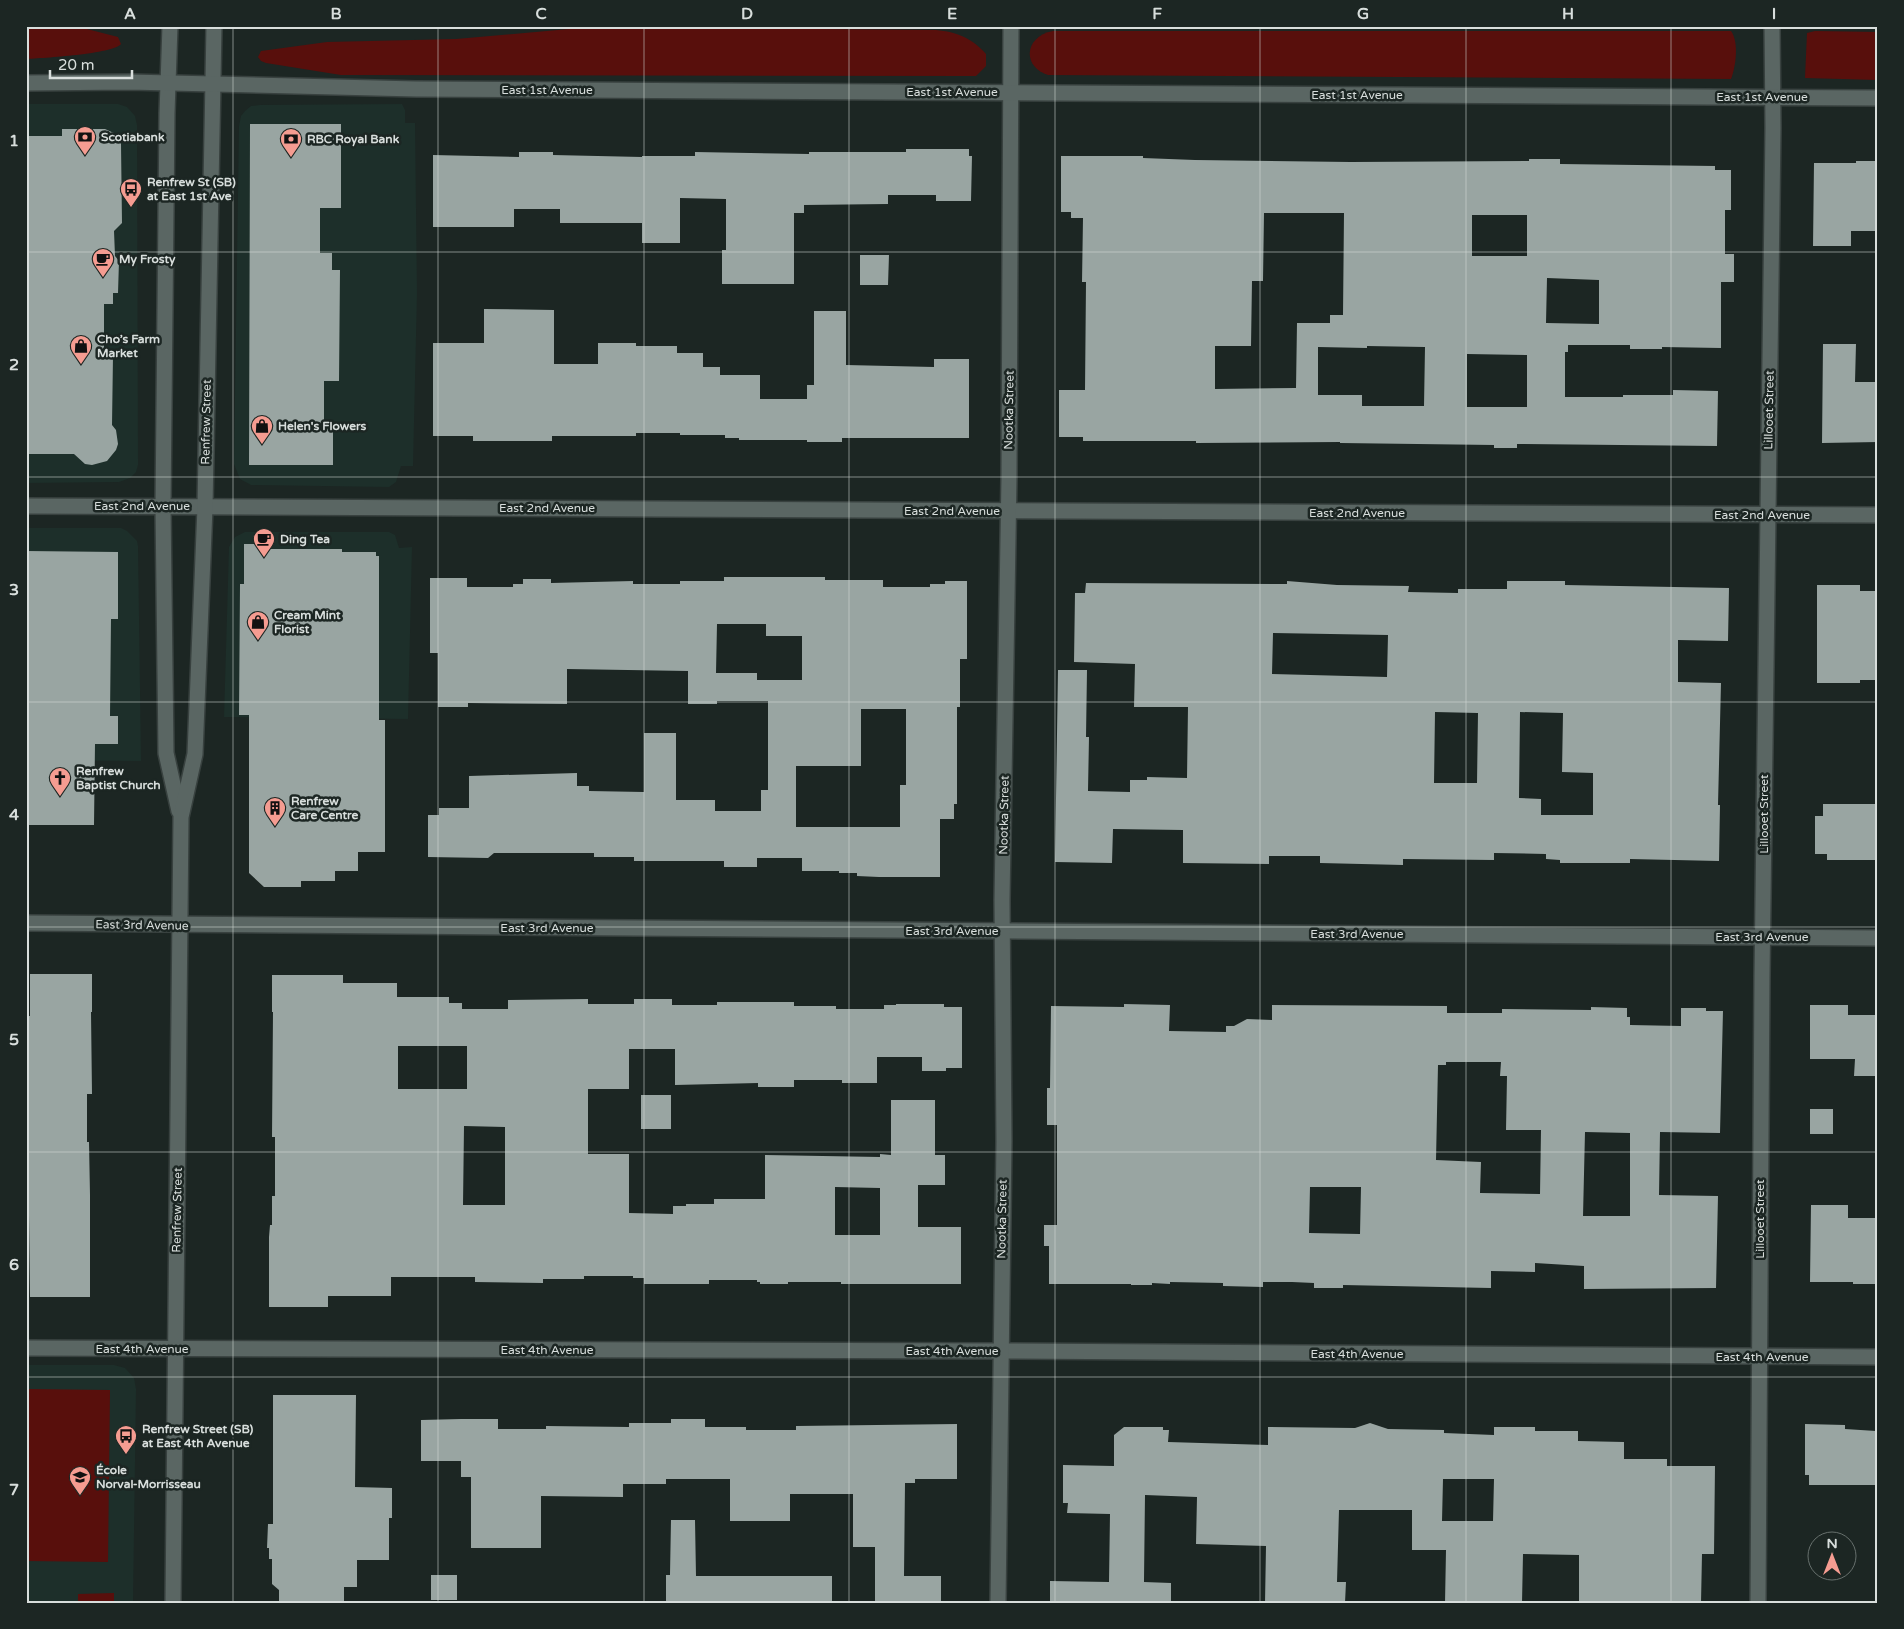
<svg xmlns="http://www.w3.org/2000/svg" width="1904" height="1629" font-family="'Varela Round',sans-serif">
	<style>
		.built { fill: #1d2f2a }
		.green { fill: #580f0c }
		.building { fill: #99a5a2; fill-rule: evenodd }
		.lines { fill: none; stroke-linecap: round; stroke-linejoin: round }
		.minor-casing { stroke: #38413f; stroke-width: 18 }
		.tertiary-casing { stroke: #38413f; stroke-width: 18 }
		.secondary-casing { stroke: #38413f; stroke-width: 18 }
		.minor { stroke: #5a6663; stroke-width: 15 }
		.tertiary { stroke: #5a6663; stroke-width: 15 }
		.secondary { stroke: #5a6663; stroke-width: 15 }
		.grid { fill: none; stroke: #d8dedc; stroke-width: 1; stroke-opacity: 0.55 }
		.labels { text-anchor: middle; dominant-baseline: central; stroke-width: 5; stroke-linejoin: round; paint-order: stroke }
		.street-label { font-size: 12px; fill: #d8dedc; stroke: #1c2623 }
		.poi-label { font-size: 12px; font-weight: bold; fill: #d8dedc; stroke: #1c2623; text-anchor: start }
		.neatline { fill: none; stroke: #d8dedc; stroke-width: 2 }
		.grid-label { font-size: 16px; text-anchor: middle; font-weight: bold; fill: #d8dedc }
	</style>
	<rect width="100%" height="100%" fill="#1c2623"/>
	<!-- built -->
	<g class="built">
		<polygon points="26,104 118,104 127,107 135,116 137,125 138,465 136,472 130,478 119,482 26,483"/>
		<polygon points="402,104 405,110 405,123 415,123 417,293 413,466 401,466 396,482 389,487 251,485 240,479 234,464 239,126 241,116 245,111 251,106 260,105"/>
		<polygon points="26,528 121,528 127,531 137,541 138,546 141,761 26,760"/>
		<polygon points="245,532 389,532 395,535 399,548 412,547 408,719 224,717 229,547 235,537"/>
		<polygon points="26,1365 114,1365 125,1368 134,1378 136,1389 133,1603 26,1603"/>
	</g>
	<!-- green -->
	<g class="green">
		<path d="M26,26L83,28L118,37L121,44C113,54 43,58 26,59Z"/>
		<path d="M591,27L936,30C957,32 972,38 986,54V66L976,76L341,75L266,63L261,61L258,57L261,51L327,42L456,39Z"/>
		<path d="M1053,31H1731C1739,42 1736,66 1731,79L1048,75C1021,66 1025,36 1053,31Z"/>
		<polygon points="1815,31 1878,32 1878,80 1805,78 1807,33"/>
		<polygon points="26,1389 110,1390 108,1562 26,1561"/>
		<polygon points="114,1593 114,1603 78,1603 78,1594"/>
	</g>
	<!-- building -->
	<g class="building">
		<polygon points="250,124 341,124 341,208 320,208 320,253 332,253 332,270 340,270 339,381 324,381 324,424 333,424 333,465 249,465"/>
		<polygon points="62,129 105,129 116,134 121,144 122,223 114,231 115,256 119,261 118,293 113,293 113,304 104,304 104,356 113,356 112,425 116,430 118,444 116,450 107,461 92,465 85,464 74,454 26,454 26,136 62,136"/>
		<polygon points="906,149 969,149 969,156 972,156 971,201 936,201 936,195 888,195 888,204 804,205 804,213 794,213 794,284 722,284 722,250 726,250 726,199 680,198 680,243 642,243 642,223 560,223 560,209 514,209 514,227 433,227 433,155 519,157 519,152 553,152 553,155 642,157 642,156 695,156 695,152 809,154 809,152 906,152"/>
		<path d="M1061,156H1143V158L1195,160L1351,162L1529,161V159H1560V164L1715,166V170H1731V210H1725V254H1734V282H1721V348L1662,347V349H1630V345H1568V352H1565V397H1623V395H1673V390L1718,391L1717,446L1517,444V448H1494V445L1340,443V442L1196,443V441H1083V437H1059V390H1085L1086,282H1082L1083,218H1071V212H1061ZM1264,213H1344L1343,315H1330V323H1297L1296,388L1215,389V346H1251L1252,281H1263ZM1472,215H1527V256H1472ZM1547,278L1599,280V324L1546,323ZM1367,346L1425,347L1424,406H1362V395H1318V347L1367,348ZM1467,354L1527,355V407H1467Z"/>
		<polygon points="1856,161 1878,161 1878,231 1851,231 1851,246 1813,246 1814,163 1856,163"/>
		<polygon points="860,255 889,255 888,285 860,285"/>
		<polygon points="484,309 554,310 554,364 598,364 598,343 636,343 636,346 677,346 677,353 703,353 703,367 720,367 720,375 760,375 760,399 807,399 807,385 814,385 814,311 846,311 846,365 934,367 934,359 969,359 969,438 842,438 842,442 807,442 807,440 739,440 739,438 725,438 725,435 680,435 680,433 636,433 636,436 552,436 552,441 473,441 473,436 433,436 433,343 484,343"/>
		<polygon points="1823,344 1856,344 1855,382 1877,382 1878,442 1822,443"/>
		<polygon points="244,544 266,544 266,549 342,549 342,552 376,552 376,556 379,556 379,720 385,720 385,852 358,852 358,871 335,871 335,881 301,881 301,887 264,887 249,873 249,715 239,715 240,584 244,584"/>
		<polygon points="26,551 118,552 118,619 111,619 110,716 118,716 118,744 95,744 94,825 26,825"/>
		<path d="M724,577H825V580H883V587H930V584H945V581H967V659H960V707H957V804H954V819H940V877H879L857,876V873H839V871H802V858H757V867H724V861H634V857H594V853H494L488,858L428,857V815H439V808H469V776L577,773V786H589V791L644,792V733H676V800H715V811H761V790H768V701H717V704H688V671L567,669V704L468,703V707H438V653H430V578H467V587H513V584H523V579H551V583L633,581V584H680V581H724ZM717,624H766V636H802V680H757V673H716ZM861,709H906V785H900V827H796V766H861Z"/>
		<path d="M1287,581L1337,585L1409,586L1408,592L1458,593V589H1507V581H1565V585L1729,588L1728,641L1678,640V682L1721,683L1718,805H1720L1719,861L1630,859V863H1560V860L1546,859V854L1494,853V860L1403,859V865L1320,863V856H1269V864L1183,863V830L1113,829L1112,863L1055,862L1058,670H1087L1086,737H1089L1088,791L1130,792V780H1147V777L1187,778L1188,707H1134L1135,664L1074,662L1075,593H1085L1086,583L1287,584ZM1273,633L1388,635L1387,677L1272,674ZM1435,712L1478,713L1477,783H1434ZM1520,712L1563,713L1562,772L1593,773V815H1541V799L1519,798Z"/>
		<polygon points="1817,585 1860,585 1860,591 1878,591 1878,680 1860,680 1860,683 1817,683"/>
		<polygon points="1823,804 1878,804 1878,860 1827,860 1827,854 1815,854 1815,816 1823,816"/>
		<polygon points="30,974 92,974 92,1012 91,1012 92,1094 87,1094 87,1142 89,1142 90,1195 90,1297 30,1297 28,1134 26,1134 26,1099 28,1099 26,1016 30,1016"/>
		<path d="M272,975H343V983H397V997H449V1003H462V1009H508V1000L588,999V1004H634V999H672V1005H717V1002H794V1006H836V1009H884V1005H896V1004H944V1007H962V1068H946V1071H922V1057H877V1083H842V1080H794V1087H758V1083L675,1085V1049H629V1089H588V1154H629V1213L673,1214V1206H686V1204H714V1199H765V1155L880,1157V1154L891,1155V1100H935V1155H945V1185H918V1227H961V1284H841V1282H788V1284H760V1282H757V1280H709V1284H644V1278H633V1276H584V1279H543V1283L475,1282V1277H391V1296H328V1307H269V1237L270,1225H272V1196H275V1137H272L273,1012H272ZM398,1046H467V1089H398ZM464,1126L505,1127V1205H463ZM835,1187L880,1188V1235H835Z"/>
		<path d="M1124,1004L1170,1005L1169,1031L1226,1032V1026H1234L1247,1019L1272,1020V1005L1447,1006V1013H1502V1009L1591,1010V1007L1627,1008V1017H1630V1025L1681,1026V1008H1706V1011H1723L1720,1133L1660,1132L1659,1195L1718,1196L1716,1288L1584,1289V1266L1535,1263V1272L1491,1271V1288L1343,1285V1288H1314V1283L1292,1282H1263V1287L1223,1286V1283L1170,1282V1284L1152,1283V1285H1131V1284H1049V1246H1044V1225H1057V1125H1047V1088H1050L1051,1006L1124,1007ZM1446,1062H1501L1500,1076H1507L1506,1130H1541L1540,1194L1480,1193L1481,1162L1436,1160L1438,1065H1446ZM1585,1132L1630,1133V1216H1583ZM1310,1187H1361L1360,1234L1309,1233Z"/>
		<polygon points="1810,1005 1848,1005 1848,1015 1878,1015 1878,1076 1854,1076 1855,1059 1810,1059"/>
		<rect x="641" y="1095" width="30" height="34"/>
		<rect x="1810" y="1109" width="23" height="25"/>
		<polygon points="1811,1205 1848,1205 1848,1218 1878,1218 1878,1284 1853,1284 1853,1282 1810,1282"/>
		<polygon points="273,1395 356,1395 355,1487 392,1488 392,1518 389,1518 389,1560 357,1560 357,1587 344,1587 344,1601 279,1601 279,1590 272,1584 272,1559 269,1559 269,1548 267,1548 268,1524 273,1524"/>
		<polygon points="461,1419 498,1419 498,1429 546,1429 546,1426 629,1427 629,1423 671,1423 671,1419 705,1419 705,1427 746,1427 746,1430 796,1430 796,1426 957,1424 957,1479 915,1479 915,1483 905,1483 904,1576 941,1576 941,1603 875,1603 875,1547 853,1547 853,1494 790,1494 790,1521 730,1521 730,1479 666,1479 666,1484 623,1484 623,1497 541,1496 541,1548 471,1548 471,1477 461,1477 461,1461 421,1461 421,1420"/>
		<path d="M1370,1423L1388,1429L1444,1430V1433L1494,1435V1427H1535V1431H1578V1441L1624,1442V1459H1667V1466H1715L1714,1554H1702L1701,1603H1579V1555L1523,1554L1522,1603H1445L1446,1550H1412V1510H1339L1337,1582H1346L1345,1603H1265L1266,1546L1196,1544L1197,1497L1145,1495L1144,1580V1582L1171,1583V1603H1050V1581L1109,1582L1110,1514L1067,1513L1068,1503H1063V1465L1114,1466V1435L1124,1427H1163V1430H1169L1168,1442L1268,1445V1427L1355,1428ZM1443,1479H1494L1493,1521H1442Z"/>
		<polygon points="1805,1424 1845,1425 1845,1429 1876,1431 1878,1478 1876,1478 1876,1485 1809,1485 1809,1475 1805,1475"/>
		<polygon points="671,1520 695,1520 696,1576 832,1576 832,1603 666,1603 666,1575 670,1575"/>
		<rect x="431" y="1575" width="26" height="25"/>
	</g>
	<g class="lines">
		<!-- minor casing -->
		<g class="minor-casing">
			<g id="minor">
				<polyline points="26,506 1878,515"/>
				<polyline points="26,923 1878,938"/>
				<polyline points="26,1348 1001,1351 1878,1357"/>
				<polyline points="998,1603 1004,1141 1002,900 1009,478 1011,26"/>
				<polyline points="1758,1603 1762,976 1773,128 1772,26"/>
			</g>
		</g>
		<!-- tertiary casing -->
		<g class="tertiary-casing">
			<g id="tertiary">
				<polyline points="170,26 167,113 163,507 166,753 179,811"/>
				<polyline points="173,1603 181,817 195,754 205,507 214,26"/>
			</g>
		</g>
		<!-- secondary casing -->
		<g class="secondary-casing">
			<polyline id="secondary" points="26,83 129,82 416,89 1878,98"/>
		</g>
		<!-- minor -->
		<use href="#minor" class="minor"/>
		<!-- tertiary -->
		<use href="#tertiary" class="tertiary"/>
		<!-- secondary -->
		<use href="#secondary" class="secondary"/>
	</g>
	<!-- grid -->
	<path class="grid" d="M233,26V1603M438,26V1603M644,26V1603M849,26V1603M1055,26V1603M1260,26V1603M1466,26V1603M1671,26V1603M26,252H1878M26,477H1878M26,702H1878M26,927H1878M26,1152H1878M26,1377H1878"/>
	<!-- icons -->
	<defs>
		<g id="bank-pin" transform="scale(1.125)"><path d="M0 17L-7.5 6A9.5 9.5 0 1 1 7.5 6Z" fill="#f59c91" stroke="#1c2623"/><path d="M-6-4H6V4H-6ZM0-2.3a2.3 2.3 0 1 0 0 4.6a2.3 2.3 0 1 0 0-4.6Z" fill="#111"/></g>
		<g id="bus-pin" transform="scale(1.125)"><path d="M0 17L-7.5 6A9.5 9.5 0 1 1 7.5 6Z" fill="#f59c91" stroke="#1c2623"/><path d="M-5-6H5V4H4V6H2V4H-2V6H-4V4H-5ZM-3.5-4V0h7V-4ZM-3.5 1.2v1.5H-2V1.2ZM2 1.2v1.5H3.5V1.2Z" fill="#111"/></g>
		<g id="cafe-pin" transform="scale(1.125)"><path d="M0 17L-7.5 6A9.5 9.5 0 1 1 7.5 6Z" fill="#f59c91" stroke="#1c2623"/><path d="M-5.5-4.5H6V0H3Q3 3.5 0 3.5H-2.5Q-5.5 3.5-5.5 0ZM3-3.2v2h1.7v-2ZM-6 4.5H4V6H-6Z" fill="#111"/></g>
		<g id="shop-pin" transform="scale(1.125)"><path d="M0 17L-7.5 6A9.5 9.5 0 1 1 7.5 6Z" fill="#f59c91" stroke="#1c2623"/><path d="M-5-2.5h2.3a2.7 3.5 0 0 1 5.4 0H5L5.5 6h-11ZM-1.5-2.5h3a1.5 2.3 0 0 0-3 0Z" fill="#111"/></g>
		<g id="church-pin" transform="scale(1.125)"><path d="M0 17L-7.5 6A9.5 9.5 0 1 1 7.5 6Z" fill="#f59c91" stroke="#1c2623"/><path d="M-1.2-6h2.4v3.5h3.3v2.4h-3.3V6h-2.4V-.1h-3.3v-2.4h3.3Z" fill="#111"/></g>
		<g id="building-pin" transform="scale(1.125)"><path d="M0 17L-7.5 6A9.5 9.5 0 1 1 7.5 6Z" fill="#f59c91" stroke="#1c2623"/><path d="M-4-6H4V6H1V3H-1V6H-4ZM-2.5-4.3h1.7v1.8h-1.7ZM.8-4.3h1.7v1.8H.8ZM-2.5-1h1.7V.8h-1.7ZM.8-1h1.7V.8H.8Z" fill="#111"/></g>
		<g id="school-pin" transform="scale(1.125)"><path d="M0 17L-7.5 6A9.5 9.5 0 1 1 7.5 6Z" fill="#f59c91" stroke="#1c2623"/><path d="M0-5L7-2L0 1L-7-2ZM-4 1L0 2.5L4 1V4Q0 6-4 4Z" fill="#111"/></g>
	</defs>
	<g fill-rule="evenodd">
		<use href="#bank-pin" x="85" y="137"/>
		<use href="#bank-pin" x="291" y="139"/>
		<use href="#bus-pin" x="131" y="189"/>
		<use href="#cafe-pin" x="103" y="259"/>
		<use href="#shop-pin" x="81" y="346"/>
		<use href="#shop-pin" x="262" y="426"/>
		<use href="#cafe-pin" x="264" y="539"/>
		<use href="#shop-pin" x="258" y="622"/>
		<use href="#church-pin" x="60" y="778"/>
		<use href="#building-pin" x="275" y="808"/>
		<use href="#bus-pin" x="126" y="1436"/>
		<use href="#school-pin" x="80" y="1477"/>
	</g>
	<g class="labels">
		<!-- street labels -->
		<g class="street-label">
			<text x="547" y="90">East 1st Avenue</text>
			<text x="952" y="92">East 1st Avenue</text>
			<text x="1357" y="95">East 1st Avenue</text>
			<text x="1762" y="97">East 1st Avenue</text>
			<text transform="translate(1009 410) rotate(-89)">Nootka Street</text>
			<text transform="translate(1769 410) rotate(-89)">Lillooet Street</text>
			<text transform="translate(206 422) rotate(-89)">Renfrew Street</text>
			<text x="142" y="506">East 2nd Avenue</text>
			<text x="547" y="508">East 2nd Avenue</text>
			<text x="952" y="511">East 2nd Avenue</text>
			<text x="1357" y="513">East 2nd Avenue</text>
			<text x="1762" y="515">East 2nd Avenue</text>
			<text transform="translate(1764 814) rotate(-90)">Lillooet Street</text>
			<text transform="translate(1004 815) rotate(-89)">Nootka Street</text>
			<text transform="translate(142 925) rotate(1)">East 3rd Avenue</text>
			<text x="547" y="928">East 3rd Avenue</text>
			<text x="952" y="931">East 3rd Avenue</text>
			<text x="1357" y="934">East 3rd Avenue</text>
			<text x="1762" y="937">East 3rd Avenue</text>
			<text transform="translate(177 1210) rotate(-89)">Renfrew Street</text>
			<text transform="translate(1002 1219) rotate(-89)">Nootka Street</text>
			<text transform="translate(1760 1219) rotate(-90)">Lillooet Street</text>
			<text x="142" y="1349">East 4th Avenue</text>
			<text x="547" y="1350">East 4th Avenue</text>
			<text x="952" y="1351">East 4th Avenue</text>
			<text x="1357" y="1354">East 4th Avenue</text>
			<text x="1762" y="1357">East 4th Avenue</text>
		</g>
		<!-- poi labels -->
		<g class="poi-label">
			<text x="101" y="137">Scotiabank</text>
			<text x="307" y="139">RBC Royal Bank</text>
			<text x="147" y="182">Renfrew St (SB)<tspan x="147" dy="14">at East 1st Ave</tspan></text>
			<text x="119" y="259">My Frosty</text>
			<text x="97" y="339">Cho’s Farm<tspan x="97" dy="14">Market</tspan></text>
			<text x="278" y="426">Helen's Flowers</text>
			<text x="280" y="539">Ding Tea</text>
			<text x="274" y="615">Cream Mint<tspan x="274" dy="14">Florist</tspan></text>
			<text x="76" y="771">Renfrew<tspan x="76" dy="14">Baptist Church</tspan></text>
			<text x="291" y="801">Renfrew<tspan x="291" dy="14">Care Centre</tspan></text>
			<text x="142" y="1429">Renfrew Street (SB)<tspan x="142" dy="14">at East 4th Avenue</tspan></text>
			<text x="96" y="1470">École<tspan x="96" dy="14">Norval-Morrisseau</tspan></text>
		</g>
	</g>
	<!-- border -->
	<rect width="1904" height="1629" fill="none" stroke="#1c2623" stroke-width="55"/>
	<!-- north arrow -->
	<g transform="translate(1832 1556)"><circle r="24" fill="#1c2623" stroke="#67706d"/>
	<path d="M0-4L9 19L0 12L-9 19Z" fill="#f59c91"/>
	<text y="-8" font-size="14" font-weight="bold" text-anchor="middle" fill="#d8dedc">N</text>
	</g>
	<!-- scale -->
	<path d="M50 70v8h82v-8" fill="none" stroke="#d8dedc" stroke-width="2.5"/>
	<text x="58" y="70" font-size="15" fill="#d8dedc" stroke="#1c2623" stroke-width="4" paint-order="stroke">20 m</text>
	<rect x="28" y="28" width="1848" height="1574" class="neatline"/>
	<g class="grid-label">
		<text x="130" y="19">A</text>
		<text x="336" y="19">B</text>
		<text x="541" y="19">C</text>
		<text x="747" y="19">D</text>
		<text x="952" y="19">E</text>
		<text x="1157" y="19">F</text>
		<text x="1363" y="19">G</text>
		<text x="1568" y="19">H</text>
		<text x="1774" y="19">I</text>
		<text x="14" y="146">1</text>
		<text x="14" y="370">2</text>
		<text x="14" y="595">3</text>
		<text x="14" y="820">4</text>
		<text x="14" y="1045">5</text>
		<text x="14" y="1270">6</text>
		<text x="14" y="1495">7</text>
	</g>
</svg>
